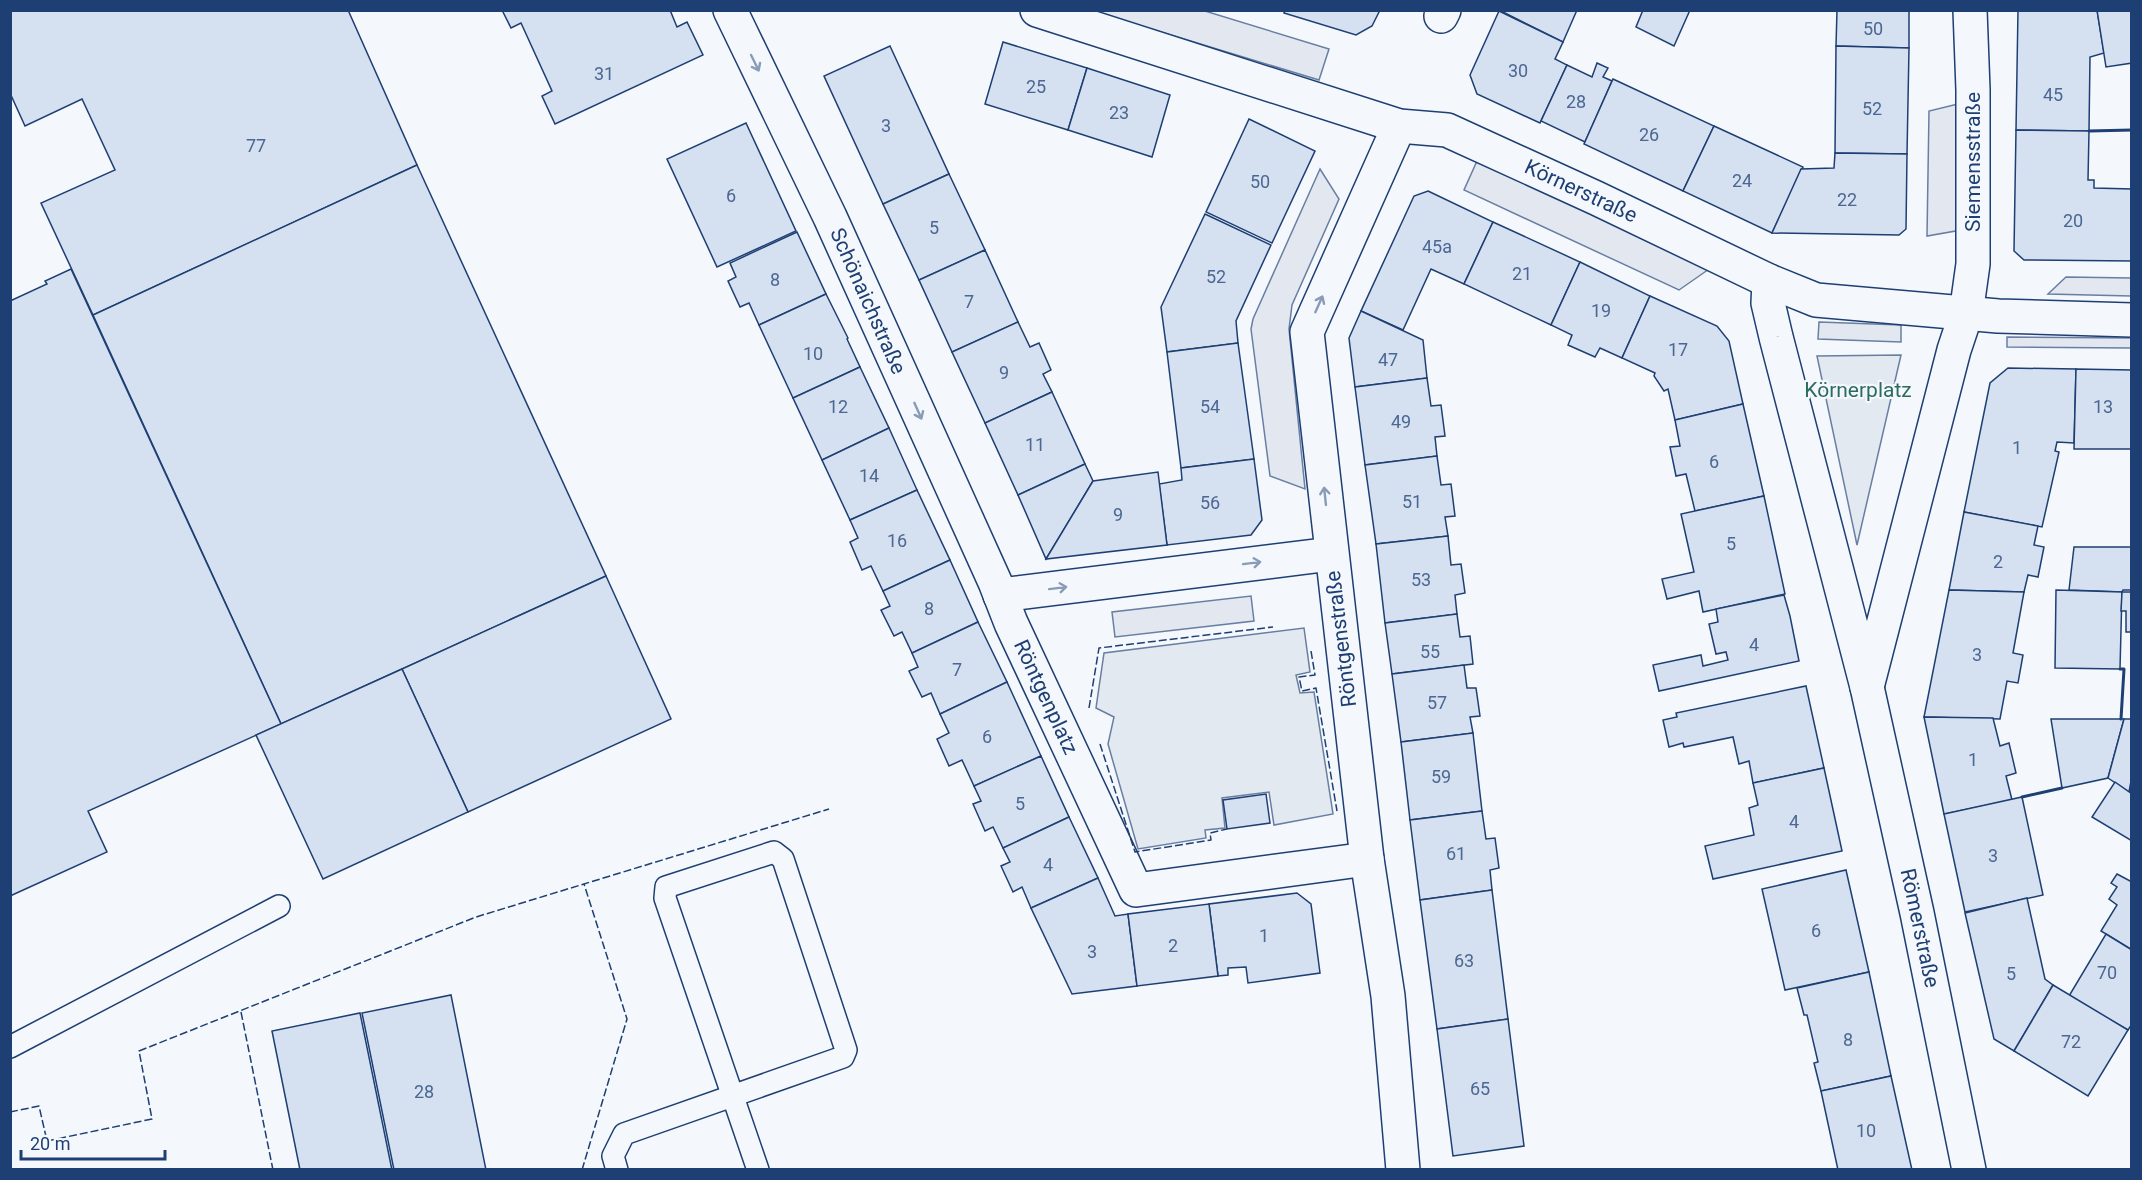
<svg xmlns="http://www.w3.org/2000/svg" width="2142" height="1180" font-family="Roboto,sans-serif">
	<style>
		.green { fill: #e3e9f0; stroke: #687fa3; stroke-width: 1.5 }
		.parking { fill: #e3e8f0; stroke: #687fa3; stroke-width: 1.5 }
		.building { fill: #d5e0f0; stroke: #1d3f73; stroke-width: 1.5 }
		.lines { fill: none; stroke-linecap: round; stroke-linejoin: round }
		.service-casing { stroke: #1d3f73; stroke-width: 24 }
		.minor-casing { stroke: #1d3f73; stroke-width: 36 }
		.service { stroke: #f4f7fb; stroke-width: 21 }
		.minor { stroke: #f4f7fb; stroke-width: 33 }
		.fence { stroke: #1d3f73; stroke-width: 1.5; stroke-dasharray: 8 3; stroke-linecap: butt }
		.wall { stroke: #1d3f73; stroke-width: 3 }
		.oneway { stroke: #889bb7 }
		.labels { text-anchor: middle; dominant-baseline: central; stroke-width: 4.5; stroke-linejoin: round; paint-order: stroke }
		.number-label { font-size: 18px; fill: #4b6792 }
		.street-label { font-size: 21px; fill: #1d3f73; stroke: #f4f7fb }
		.park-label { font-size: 21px; fill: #2c6c60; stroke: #f4f7fb }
	</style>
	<rect width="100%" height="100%" fill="#f4f7fb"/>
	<!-- green -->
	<g class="green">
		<polygon points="1901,355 1857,545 1817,356"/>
		<polygon points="1304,628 1310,672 1296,675 1300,693 1314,692 1333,814 1274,825 1269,792 1222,798 1225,828 1205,830 1206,838 1138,849 1108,744 1114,717 1096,708 1104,653"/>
	</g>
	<!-- parking -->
	<g class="parking">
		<polygon points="1092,11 1205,11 1329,49 1319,80"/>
		<polygon points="1962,103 1961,230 1927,236 1929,111"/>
		<polygon points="1477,161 1712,267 1679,290 1464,190"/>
		<polygon points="1320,169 1339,199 1292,305 1289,329 1305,489 1270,476 1251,329 1253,319"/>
		<polygon points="2066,277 2131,278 2131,296 2048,294"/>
		<polygon points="1819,322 1901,325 1901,342 1818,339"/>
		<polygon points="2007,337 2131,338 2131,348 2007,347"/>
		<polygon points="1251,596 1254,621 1115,637 1112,612"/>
	</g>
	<!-- building -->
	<g class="building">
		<polygon points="10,10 348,10 417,165 93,315 41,203 115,170 82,99 25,126 10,93"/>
		<polygon points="502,10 670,10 677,27 687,22 703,55 555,124 542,96 552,91 521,23 511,28"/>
		<polygon points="1285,10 1380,10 1372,26 1356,35 1284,13"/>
		<polygon points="1499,10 1577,10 1563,42"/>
		<polygon points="1643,10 1690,10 1674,46 1636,27"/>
		<polygon points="1837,10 1909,10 1909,48 1836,46"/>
		<polygon points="2018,10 2097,10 2104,53 2090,57 2089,131 2016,130"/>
		<polygon points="2097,10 2132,10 2132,63 2106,67"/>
		<polygon points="1499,11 1563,42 1555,59 1567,65 1540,123 1477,94 1470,75"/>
		<polygon points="1003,42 1087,68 1068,130 985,104"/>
		<polygon points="890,46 949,174 883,204 824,76"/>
		<polygon points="1836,46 1909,48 1907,154 1835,153"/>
		<polygon points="1597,63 1608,68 1603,77 1612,81 1585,142 1541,121 1567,65 1592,77"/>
		<polygon points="1087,68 1170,95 1152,157 1068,130"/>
		<polygon points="1613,79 1714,126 1683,191 1584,144"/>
		<polygon points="1249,119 1315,151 1272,243 1206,212"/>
		<polygon points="746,123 796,231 717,267 667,159"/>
		<polygon points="1714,126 1803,167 1772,233 1683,191"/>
		<polygon points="2016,130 2089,131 2088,180 2094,180 2094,188 2132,189 2132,261 2024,260 2014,251"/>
		<polygon points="1835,153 1907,154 1906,229 1899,235 1772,233 1801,169 1834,168"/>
		<polygon points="417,165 606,576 281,724 93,315"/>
		<polygon points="949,174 985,250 919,280 883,204"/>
		<polygon points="1428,191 1493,222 1464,284 1431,269 1403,330 1361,311 1414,196"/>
		<polygon points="1205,214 1271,245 1236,321 1238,343 1167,352 1161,307"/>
		<polygon points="1493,222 1580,262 1551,325 1464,284"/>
		<polygon points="797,232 826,294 759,325 749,303 740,307 728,281 736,277 730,263"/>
		<polygon points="985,250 1018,322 952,352 919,280"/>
		<polygon points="1580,262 1650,296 1622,358 1600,348 1595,357 1568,345 1572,335 1551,325"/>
		<polygon points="71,269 281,724 88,811 107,852 10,896 10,301 47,284 45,281"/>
		<polygon points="826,294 848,338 847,339 860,367 793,398 759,325"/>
		<polygon points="1650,296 1717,326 1729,341 1743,404 1675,420 1668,389 1664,391 1654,376 1655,373 1622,358"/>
		<polygon points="1361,311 1423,340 1427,378 1355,387 1349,338"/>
		<polygon points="1018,322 1030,347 1039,343 1051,370 1043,374 1052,392 985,423 952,352"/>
		<polygon points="1238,343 1254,459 1181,468 1167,352"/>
		<polygon points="860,367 889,428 822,460 793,398"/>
		<polygon points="2008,368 2076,369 2074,443 2057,442 2055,451 2059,452 2042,527 1964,512 1990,383"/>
		<polygon points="2076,369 2132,370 2132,449 2074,449"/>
		<polygon points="1427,378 1431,406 1441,405 1445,436 1435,437 1437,456 1365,465 1355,387"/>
		<polygon points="1052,392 1085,464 1018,495 985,423"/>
		<polygon points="1743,404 1764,496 1695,511 1686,474 1676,476 1670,447 1680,446 1675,420"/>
		<polygon points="889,428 917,490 850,520 822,460"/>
		<polygon points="1437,456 1441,485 1451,484 1455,516 1445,517 1448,536 1376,544 1365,465"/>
		<polygon points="1254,459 1262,520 1251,535 1167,545 1159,484 1182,480 1181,468"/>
		<polygon points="1085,464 1093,481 1046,559 1018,495"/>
		<polygon points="1158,472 1167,545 1046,559 1093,481"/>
		<polygon points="917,490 950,560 883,591 871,566 862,570 850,542 858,538 850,520"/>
		<polygon points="1764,496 1785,594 1703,612 1699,591 1667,599 1662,579 1694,572 1681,514"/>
		<polygon points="1964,512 2038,526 2034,545 2044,547 2038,577 2028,575 2024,592 1949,590"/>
		<polygon points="1448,536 1451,565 1461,564 1465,593 1455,595 1457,614 1385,623 1376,544"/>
		<polygon points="2074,547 2132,547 2132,590 2123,590 2122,592 2069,590"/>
		<polygon points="950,560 978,622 912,653 902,632 894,636 881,610 890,606 883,591"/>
		<polygon points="606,576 671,719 468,812 402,669"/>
		<polygon points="1949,590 2024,592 2013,653 2023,655 2018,683 2007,681 2000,719 1924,717"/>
		<polygon points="2056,590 2122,592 2120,669 2055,668"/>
		<polygon points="2122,592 2132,592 2132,632 2126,632 2126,611 2121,611"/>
		<polygon points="1784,595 1790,616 1799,661 1659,691 1653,665 1701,655 1703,666 1728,660 1726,652 1716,654 1709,624 1718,622 1716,609"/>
		<polygon points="1457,614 1460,637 1470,636 1473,664 1392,674 1385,623"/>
		<polygon points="978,622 1007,682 940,714 931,693 922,697 909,671 918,667 912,653"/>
		<polygon points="1464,665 1467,688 1476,688 1480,716 1470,717 1473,733 1401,742 1392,674"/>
		<polygon points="402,669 468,812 323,879 256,735"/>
		<polygon points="1007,682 1041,756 974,786 962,760 949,766 937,739 949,733 940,714"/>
		<polygon points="1806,686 1824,768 1753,783 1749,761 1739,764 1733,737 1684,747 1683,743 1669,747 1663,720 1677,717 1676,713"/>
		<polygon points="1924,717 1993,718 2000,746 2009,743 2016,773 2006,776 2012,800 1944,814"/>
		<polygon points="2051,719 2124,719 2108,778 2062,788"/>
		<polygon points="2124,719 2132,719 2132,776 2129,792 2108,778"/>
		<polygon points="1473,733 1482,811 1410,820 1401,742"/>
		<polygon points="1041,756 1069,817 1003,848 993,827 985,831 973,804 981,801 974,786"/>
		<polygon points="1824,768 1842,851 1713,879 1705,846 1754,835 1749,808 1758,805 1753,783"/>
		<polygon points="2115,782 2132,794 2132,841 2092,817"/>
		<polygon points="1266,794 1270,823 1227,829 1223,800"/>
		<polygon points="2022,797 2043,895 1965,912 1944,814"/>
		<polygon points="1482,811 1486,839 1495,838 1499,868 1490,870 1492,890 1420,900 1410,820"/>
		<polygon points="1069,817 1098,878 1031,908 1022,887 1013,892 1001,866 1010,862 1003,848"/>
		<polygon points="1846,870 1869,972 1785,990 1762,889"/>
		<polygon points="2117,874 2132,882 2132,950 2101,931 2117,905 2109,899 2117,887 2111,883"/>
		<polygon points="1098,878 1115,916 1128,914 1137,986 1072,994 1031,908"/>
		<polygon points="1492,890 1508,1019 1437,1029 1420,900"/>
		<polygon points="1297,893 1311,904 1320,973 1248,983 1246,967 1228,968 1228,975 1218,976 1209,904"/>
		<polygon points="2027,898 2045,979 2053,985 2014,1051 1994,1039 1965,913"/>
		<polygon points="1209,904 1218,976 1137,986 1128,914"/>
		<polygon points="2106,934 2132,950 2132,1024 2128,1030 2069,996"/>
		<polygon points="1869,972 1891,1076 1821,1091 1814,1063 1818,1062 1807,1015 1804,1015 1797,988"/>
		<polygon points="2053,985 2128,1030 2088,1096 2014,1051"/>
		<polygon points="451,995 486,1170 394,1170 362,1013"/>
		<polygon points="360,1013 392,1170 300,1170 272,1031"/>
		<polygon points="1508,1019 1524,1146 1453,1156 1437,1029"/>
		<polygon points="1891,1076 1912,1170 1838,1170 1821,1091"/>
	</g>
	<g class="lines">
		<!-- service casing -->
		<g class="service-casing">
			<g id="service">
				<polyline points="10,1047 279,906"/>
				<polyline points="617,1170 613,1156 624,1134 843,1057 846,1050 783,859 774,852 666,887 665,898 758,1170"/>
			</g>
		</g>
		<!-- minor casing -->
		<g class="minor-casing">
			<g id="minor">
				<polyline points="730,10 830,217 995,582 1011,623 1136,890 1367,859"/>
				<polyline points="1037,10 1399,126 1447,130 1596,198 1769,281 1816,300 1998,316 2132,320"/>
				<polyline points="1441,16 1444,10"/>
				<polyline points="1399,126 1307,332 1367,859 1388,996 1403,1170"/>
				<polyline points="1769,281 1768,303 1776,337 1867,687 1954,350 1966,314 1973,264 1973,90 1970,10"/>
				<polyline points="1000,595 1331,554"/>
				<polyline points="1867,687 1917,913 1969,1170"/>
			</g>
		</g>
		<!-- service -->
		<use href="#service" class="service"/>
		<!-- minor -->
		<use href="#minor" class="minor"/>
		<!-- fence -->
		<g class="fence">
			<polyline points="1311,651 1315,675 1299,677 1302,691 1316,688 1337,811"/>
			<polyline points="1089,708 1099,648 1273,627"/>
			<polyline points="1100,744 1135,852 1211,840 1210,833 1227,829"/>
			<polyline points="241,1012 273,1170"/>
			<polyline points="10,1112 39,1106 47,1141 152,1119 139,1051 476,917 829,809"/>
			<polyline points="582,1170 627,1019 584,884"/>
		</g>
		<!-- wall -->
		<g class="wall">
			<polyline points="2089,131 2132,130"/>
			<polyline points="2120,669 2124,669 2121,719"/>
			<polyline points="2022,797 2062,788"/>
		</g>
	</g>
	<!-- one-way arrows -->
	<defs><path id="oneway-shaft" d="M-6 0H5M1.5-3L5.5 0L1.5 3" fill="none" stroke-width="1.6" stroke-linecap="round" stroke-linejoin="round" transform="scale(1.5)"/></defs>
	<g class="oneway">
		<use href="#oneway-shaft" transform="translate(755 63) rotate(64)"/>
		<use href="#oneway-shaft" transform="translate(1319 304) rotate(-66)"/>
		<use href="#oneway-shaft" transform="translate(918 411) rotate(66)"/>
		<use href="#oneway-shaft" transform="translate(1325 496) rotate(-96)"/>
		<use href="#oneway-shaft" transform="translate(1252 563) rotate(-7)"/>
		<use href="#oneway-shaft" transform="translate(1058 588) rotate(-7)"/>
	</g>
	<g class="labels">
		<!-- number labels -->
		<g class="number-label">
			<text x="1873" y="28">50</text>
			<text x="1518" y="70">30</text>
			<text x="604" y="73">31</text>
			<text x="1036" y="86">25</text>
			<text x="2053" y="94">45</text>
			<text x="1576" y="101">28</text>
			<text x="1872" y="108">52</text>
			<text x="1119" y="112">23</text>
			<text x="886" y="125">3</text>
			<text x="1649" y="134">26</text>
			<text x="256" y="145">77</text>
			<text x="1742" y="180">24</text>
			<text x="1260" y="181">50</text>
			<text x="731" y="195">6</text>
			<text x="1847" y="199">22</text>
			<text x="2073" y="220">20</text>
			<text x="934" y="227">5</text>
			<text x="1437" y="246">45a</text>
			<text x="1522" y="273">21</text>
			<text x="1216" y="276">52</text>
			<text x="775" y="279">8</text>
			<text x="969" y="301">7</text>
			<text x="1601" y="310">19</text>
			<text x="1678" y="349">17</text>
			<text x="813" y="353">10</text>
			<text x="1388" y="359">47</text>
			<text x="1004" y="372">9</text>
			<text x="838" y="406">12</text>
			<text x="1210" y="406">54</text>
			<text x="2103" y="406">13</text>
			<text x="1401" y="421">49</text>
			<text x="1035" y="444">11</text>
			<text x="2017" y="447">1</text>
			<text x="1714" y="461">6</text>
			<text x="869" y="475">14</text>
			<text x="1412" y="501">51</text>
			<text x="1210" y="502">56</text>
			<text x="1118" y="514">9</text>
			<text x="897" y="540">16</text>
			<text x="1731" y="543">5</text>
			<text x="1998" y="561">2</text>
			<text x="1421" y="579">53</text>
			<text x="929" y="608">8</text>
			<text x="1754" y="644">4</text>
			<text x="1430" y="651">55</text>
			<text x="1977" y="654">3</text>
			<text x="957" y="669">7</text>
			<text x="1437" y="702">57</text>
			<text x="987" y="736">6</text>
			<text x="1973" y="759">1</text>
			<text x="1441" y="776">59</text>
			<text x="1020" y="803">5</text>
			<text x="1794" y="821">4</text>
			<text x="1456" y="853">61</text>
			<text x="1993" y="855">3</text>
			<text x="1048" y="864">4</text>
			<text x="1816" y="930">6</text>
			<text x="1264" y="935">1</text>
			<text x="1173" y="945">2</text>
			<text x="1092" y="951">3</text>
			<text x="1464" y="960">63</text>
			<text x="2107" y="972">70</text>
			<text x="2011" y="973">5</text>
			<text x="1848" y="1039">8</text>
			<text x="2071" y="1041">72</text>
			<text x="1480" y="1088">65</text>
			<text x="424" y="1091">28</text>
			<text x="1866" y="1130">10</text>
		</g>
		<!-- street labels -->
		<g class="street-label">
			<text transform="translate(1973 162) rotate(-90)">Siemensstraße</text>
			<text transform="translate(1581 191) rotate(25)">Körnerstraße</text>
			<text transform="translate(868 301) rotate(66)">Schönaichstraße</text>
			<text transform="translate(1341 639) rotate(-97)">Röntgenstraße</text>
			<text transform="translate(1046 697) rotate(65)">Röntgenplatz</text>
			<text transform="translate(1920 928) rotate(78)">Römerstraße</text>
		</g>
		<!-- park labels -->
		<g class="park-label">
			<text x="1858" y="390">Körnerplatz</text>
		</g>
	</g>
	<!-- border -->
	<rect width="2142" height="1180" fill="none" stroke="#1d3f73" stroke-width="24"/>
	<!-- scale -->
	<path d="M21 1150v9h144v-9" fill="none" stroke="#1d3f73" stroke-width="3"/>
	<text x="30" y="1150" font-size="18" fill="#1d3f73" stroke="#f4f7fb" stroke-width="4.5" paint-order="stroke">20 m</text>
</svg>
